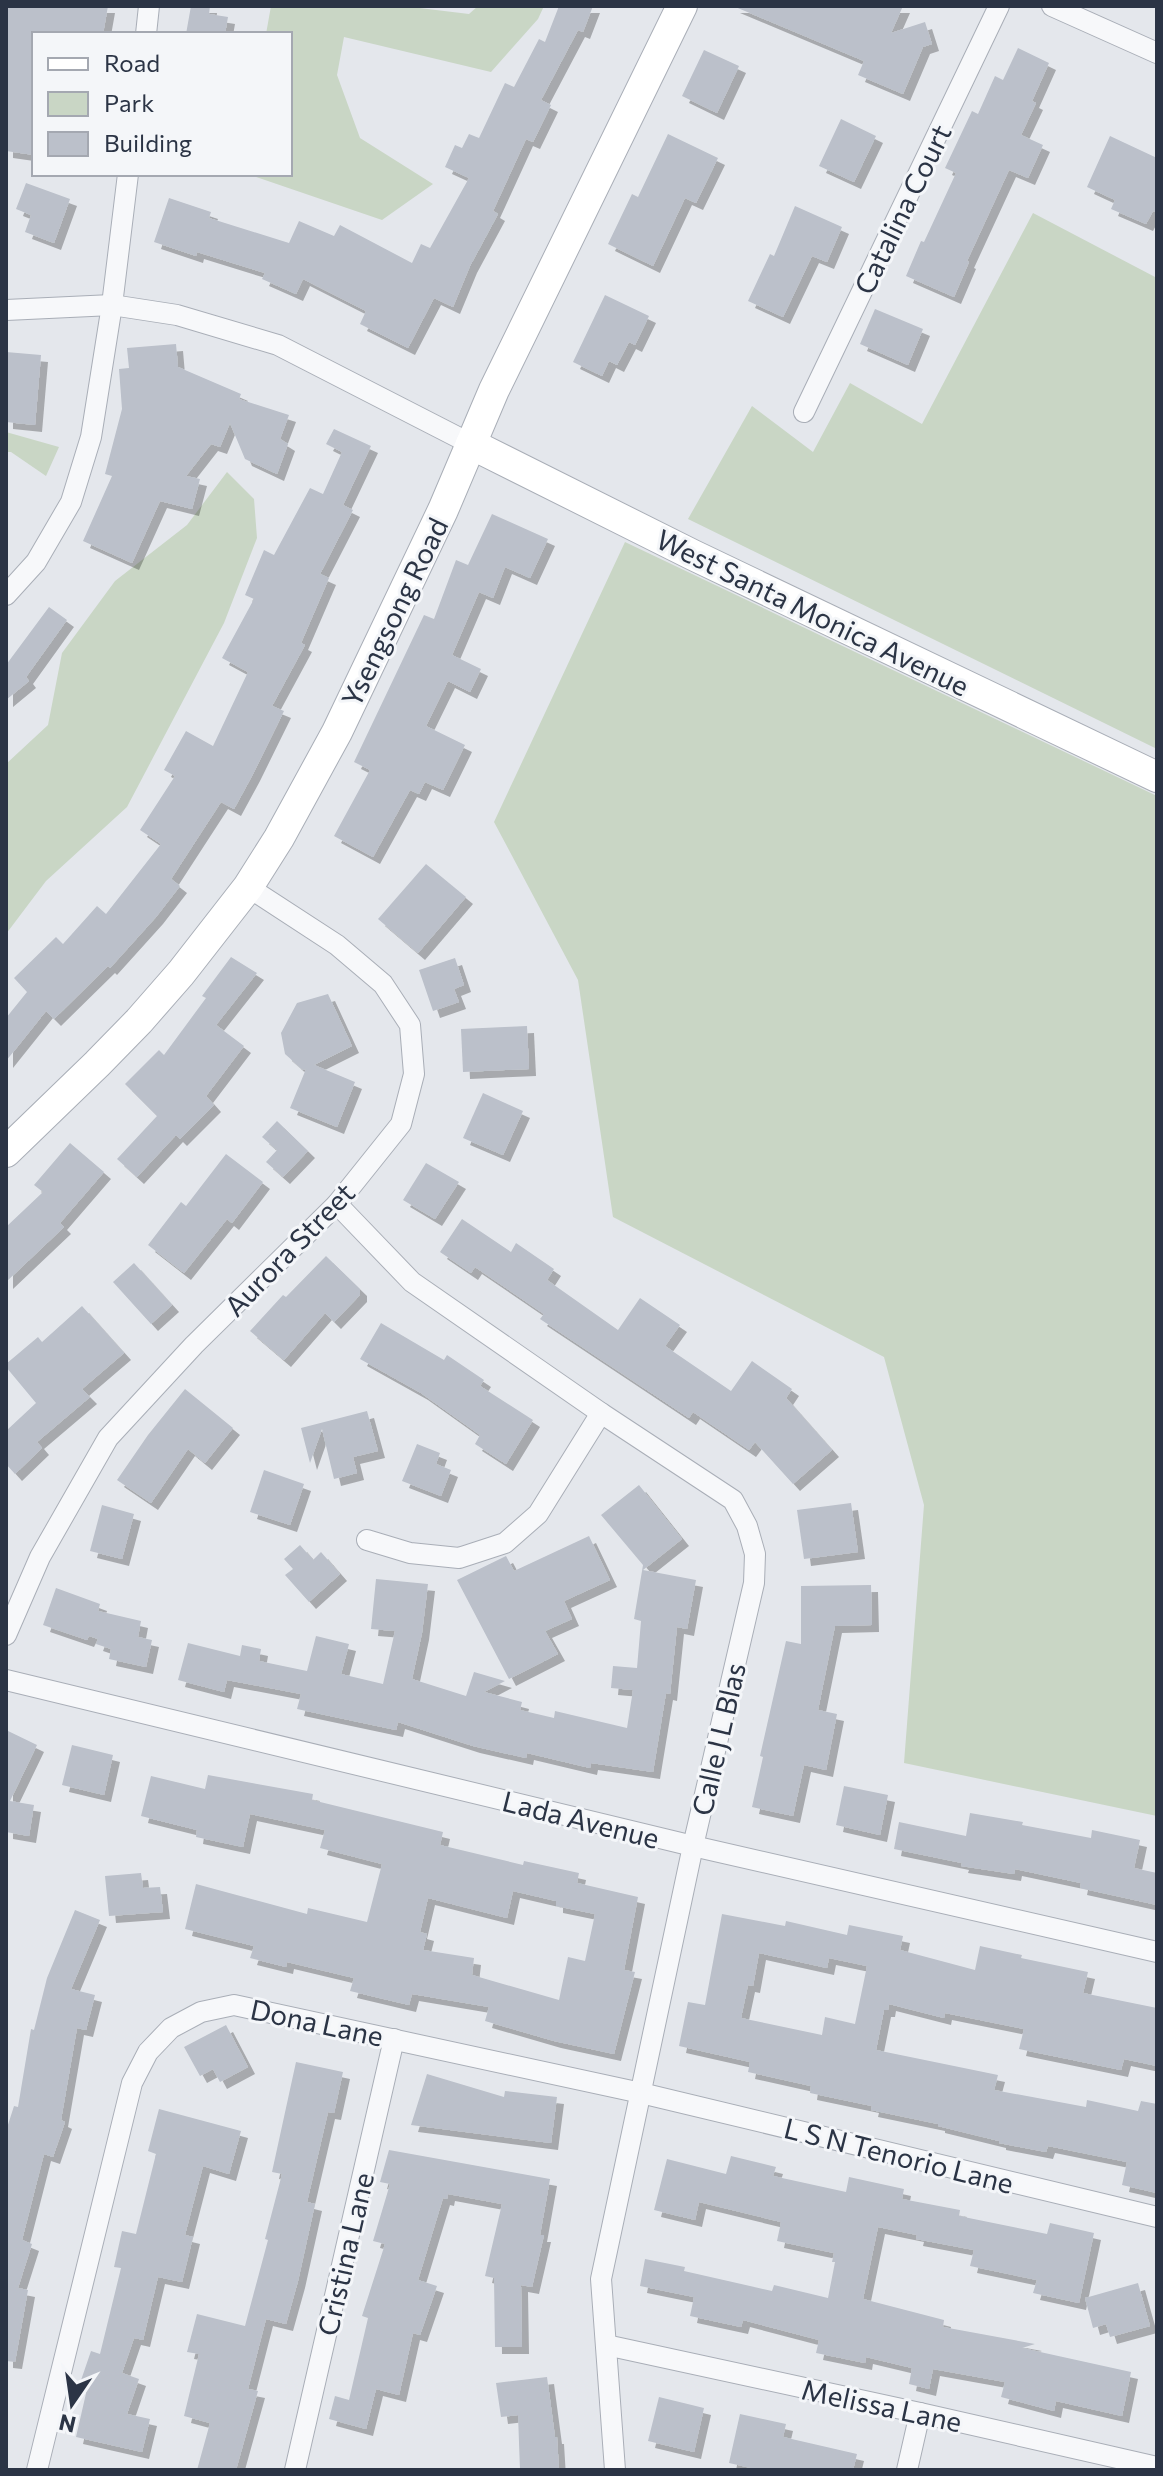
<svg xmlns="http://www.w3.org/2000/svg" width="1163" height="2476" font-family="Commissioner,sans-serif">
	<style>
		.green { fill: #c9d6c5 }
		.building { fill: #bbc0ca; fill-rule: evenodd; filter: url(#shadow) }
		.lines { fill: none; stroke-linecap: round; stroke-linejoin: round }
		.street-casing { stroke: #a9aeb7; stroke-width: 22 }
		.secondary-casing { stroke: #a9aeb7; stroke-width: 32 }
		.street { stroke: #f7f8fa; stroke-width: 20 }
		.secondary { stroke: #fff; stroke-width: 30 }
		.labels { text-anchor: middle; dominant-baseline: central; stroke-width: 6; stroke-linejoin: round; paint-order: stroke }
		.street-label { font-size: 28px; fill: #2b3445; stroke: #f4f6f9 }
	</style>
	<defs>
		<filter id="shadow"><feDropShadow dx="7" dy="7" stdDeviation="0" flood-color="#0004"/></filter>
	</defs>
	<rect width="100%" height="100%" fill="#e4e7ec"/>
	<!-- green -->
	<g class="green">
		<polygon points="271,6 403,6 469,14 478,6 544,6 538,19 491,72 344,37 337,75 360,138 433,184 382,220 253,176 290,174 290,34 266,34"/>
		<polygon points="1033,213 1157,278 1157,749 688,519 752,406 813,452 850,383 922,424"/>
		<polygon points="6,432 59,447 46,476 11,452 6,452"/>
		<polygon points="227,472 254,499 257,538 224,623 127,807 46,881 6,934 6,764 48,725 62,653 115,581 187,525"/>
		<polygon points="625,542 1157,796 1157,1816 904,1763 924,1505 884,1357 613,1217 578,980 494,822"/>
	</g>
	<!-- building -->
	<g class="building">
		<polygon points="6,6 108,6 103,34 34,34 34,155 6,151"/>
		<polygon points="191,6 210,6 209,14 228,17 225,34 186,34"/>
		<polygon points="559,6 593,6 583,32 578,30 541,100 551,105 533,142 526,139 493,211 498,214 470,266 453,307 434,298 408,348 360,324 366,311 303,279 296,294 262,279 265,273 197,252 196,256 154,242 169,198 211,212 209,218 289,243 299,221 334,236 340,225 412,263 421,244 430,248 469,178 445,167 455,145 462,148 469,134 479,138 505,83 514,87 539,39 545,42"/>
		<polygon points="733,6 903,6 891,33 925,22 932,44 923,47 903,94 858,75 864,61"/>
		<polygon points="1018,48 1049,63 1032,101 1036,103 1021,135 1043,145 1028,178 1009,170 967,261 969,262 954,297 906,276 921,241 924,242 956,173 945,168 972,111 978,114 995,76 1003,80"/>
		<polygon points="704,50 739,66 717,113 682,96"/>
		<polygon points="841,119 876,136 854,182 819,166"/>
		<polygon points="668,134 718,158 696,203 685,198 653,266 608,244 632,194 638,197"/>
		<polygon points="1110,136 1157,158 1157,213 1153,211 1146,224 1111,209 1115,200 1087,187"/>
		<polygon points="26,183 70,199 54,243 25,232 31,215 16,209"/>
		<polygon points="795,206 842,227 827,262 812,256 783,317 748,301 770,254 774,256"/>
		<polygon points="605,295 649,316 635,345 629,342 617,365 609,361 602,376 573,362"/>
		<polygon points="875,309 923,329 908,365 860,344"/>
		<polygon points="176,344 178,367 241,394 239,399 289,415 280,439 288,444 277,474 245,459 230,423 220,447 211,444 186,476 200,479 192,509 160,501 132,563 83,541 112,476 105,474 122,409 119,369 129,368 127,348"/>
		<polygon points="6,352 41,355 35,425 6,422"/>
		<polygon points="334,429 371,446 343,505 353,510 320,574 329,578 301,643 305,645 272,706 284,711 253,774 234,809 221,802 171,879 180,886 156,917 110,968 108,966 54,1019 46,1011 6,1061 6,1018 27,992 14,978 56,937 63,944 97,906 106,914 161,844 140,830 175,776 164,770 186,731 213,746 248,672 222,658 254,599 245,595 264,550 274,555 310,488 323,494 342,452 326,444"/>
		<polygon points="492,514 548,539 530,578 505,567 493,598 479,592 452,655 481,669 470,692 448,681 426,726 465,745 443,790 425,782 419,794 410,790 373,857 334,836 370,770 354,762 424,615 434,619 456,560 468,565"/>
		<polygon points="49,607 67,620 26,677 29,681 6,700 6,665"/>
		<polygon points="426,864 466,897 418,953 378,919"/>
		<polygon points="231,957 257,973 216,1025 244,1046 206,1096 214,1105 180,1139 176,1135 137,1177 117,1159 157,1116 125,1084 159,1050 164,1055 206,998 202,996"/>
		<polygon points="455,958 464,985 454,989 459,1002 433,1011 419,970"/>
		<polygon points="328,994 352,1046 314,1065 355,1082 337,1127 290,1108 306,1069 303,1070 285,1054 281,1033 297,1003"/>
		<polygon points="527,1026 529,1069 463,1072 461,1029"/>
		<polygon points="483,1093 523,1111 503,1155 463,1138"/>
		<polygon points="277,1121 308,1151 283,1177 266,1162 277,1150 262,1137"/>
		<polygon points="70,1143 104,1172 60,1223 64,1227 6,1282 6,1227 43,1192 34,1185"/>
		<polygon points="226,1154 263,1182 232,1223 227,1219 184,1273 148,1245 181,1202 186,1206"/>
		<polygon points="426,1163 459,1182 435,1219 403,1200"/>
		<polygon points="462,1219 511,1252 516,1243 554,1269 547,1280 618,1330 640,1298 680,1325 665,1346 731,1391 752,1361 792,1389 786,1398 832,1450 793,1484 755,1442 749,1450 693,1412 689,1418 540,1319 544,1314 475,1267 471,1273 440,1252"/>
		<polygon points="326,1256 360,1289 360,1295 334,1322 325,1313 284,1360 250,1331 283,1295 286,1297"/>
		<polygon points="134,1263 172,1305 151,1324 113,1282"/>
		<polygon points="82,1306 124,1353 82,1389 90,1397 37,1442 42,1448 15,1474 6,1464 6,1431 36,1403 6,1367 6,1364 38,1337 42,1342"/>
		<polygon points="381,1323 444,1360 447,1355 484,1380 480,1386 533,1420 506,1464 475,1444 480,1435 421,1393 360,1359"/>
		<polygon points="185,1389 233,1428 205,1463 188,1449 151,1503 117,1480 148,1435"/>
		<polygon points="367,1411 378,1451 353,1457 357,1473 334,1479 322,1429 310,1463 301,1428"/>
		<polygon points="417,1444 440,1453 436,1464 451,1470 441,1496 402,1481"/>
		<polygon points="264,1470 304,1484 290,1525 250,1512"/>
		<polygon points="639,1485 682,1539 643,1570 696,1580 687,1629 677,1627 670,1694 666,1693 653,1772 591,1763 590,1768 527,1753 526,1758 473,1746 398,1722 396,1730 297,1709 301,1694 227,1680 224,1692 178,1680 188,1643 240,1656 242,1645 261,1649 259,1661 307,1671 316,1636 349,1644 341,1674 383,1684 395,1631 371,1629 376,1579 428,1584 422,1633 412,1679 466,1696 474,1672 505,1681 484,1692 522,1702 520,1710 554,1718 555,1711 627,1728 633,1690 611,1688 613,1666 637,1668 641,1621 634,1619 643,1565 601,1515"/>
		<polygon points="851,1503 858,1552 804,1559 797,1510"/>
		<polygon points="102,1505 134,1514 122,1559 90,1551"/>
		<polygon points="589,1536 610,1580 564,1601 572,1619 545,1631 558,1654 509,1679 457,1580 506,1556 514,1571"/>
		<polygon points="300,1545 313,1560 321,1552 340,1574 309,1602 285,1575 293,1569 284,1559"/>
		<polygon points="871,1585 872,1625 835,1626 818,1710 837,1714 826,1770 804,1765 793,1816 752,1807 763,1757 760,1756 786,1641 801,1644 801,1586"/>
		<polygon points="56,1588 100,1604 98,1611 141,1621 138,1637 152,1640 146,1667 109,1659 111,1649 96,1644 98,1639 89,1636 87,1640 43,1625"/>
		<polygon points="6,1730 37,1745 10,1801 34,1805 29,1836 6,1832"/>
		<polygon points="72,1745 113,1755 104,1795 62,1785"/>
		<path d="M208,1775L313,1794L312,1800L443,1832L440,1845L523,1865L524,1861L579,1873L577,1883L638,1897L624,1970L635,1972L614,2054L554,2041L485,2021L489,2007L412,1994L409,2005L350,1991L354,1978L287,1962L286,1967L250,1958L254,1946L185,1929L196,1884L307,1914L308,1908L367,1922L382,1864L320,1848L325,1830L250,1814L243,1847L196,1837L197,1830L141,1816L151,1776L205,1789ZM513,1891L556,1901V1906L595,1914L585,1961L568,1957L559,2000L472,1975L474,1958L423,1950L427,1934L420,1932L428,1898L507,1918Z"/>
		<polygon points="844,1786 888,1795 880,1835 836,1825"/>
		<polygon points="970,1813 1023,1822 1022,1825 1091,1838 1092,1830 1140,1840 1134,1868 1157,1873 1157,1905 1080,1888 1081,1883 1015,1869 1014,1874 961,1866 962,1863 894,1849 899,1822 966,1836"/>
		<polygon points="141,1873 143,1888 160,1887 163,1912 109,1916 105,1876"/>
		<polygon points="75,1910 100,1920 71,1989 95,1995 86,2030 77,2028 61,2120 65,2122 53,2157 44,2154 22,2240 32,2244 18,2288 28,2290 15,2362 6,2361 6,2131 14,2106 18,2107 31,2029 34,2030 47,1978"/>
		<path d="M722,1914L785,1926L786,1921L847,1935L849,1925L903,1936L900,1950L975,1970L980,1946L1022,1955L1021,1958L1088,1972L1083,1993L1157,2008V2066L1124,2059L1121,2070L1019,2049L1024,2029L945,2013L944,2018L889,2004L888,2010H884L876,2050L998,2075L994,2090L1086,2107L1087,2100L1138,2111L1141,2101L1157,2104V2193L1122,2185L1127,2162L1048,2146L1046,2152L999,2143V2141L938,2126V2124L871,2110L872,2106L810,2093L811,2086L748,2072L750,2062L679,2046L688,2002L705,2005ZM759,1953L827,1968L829,1958L867,1966L855,2024L825,2017L822,2035L741,2018L748,1985L753,1986Z"/>
		<polygon points="226,2025 248,2067 220,2082 213,2069 200,2076 184,2047"/>
		<polygon points="296,2062 343,2072 334,2113 328,2112 307,2202 315,2204 298,2281 286,2324 266,2319 248,2389 258,2391 236,2470 197,2470 210,2423 184,2416 199,2354 187,2352 197,2314 245,2326 268,2240 265,2239 282,2174 272,2172"/>
		<polygon points="427,2074 504,2097 505,2091 557,2097 551,2143 411,2125"/>
		<polygon points="159,2109 241,2131 229,2174 203,2166 185,2235 193,2237 182,2282 158,2277 143,2340 134,2338 122,2373 139,2379 127,2414 150,2419 142,2452 76,2437 87,2389 79,2386 91,2351 100,2354 121,2268 114,2267 122,2231 136,2234 156,2154 148,2151"/>
		<polygon points="389,2150 550,2179 540,2235 544,2235 532,2287 521,2285 522,2347 495,2347 494,2278 485,2276 502,2204 448,2194 447,2199 443,2198 418,2280 437,2286 420,2335 413,2333 399,2395 376,2389 366,2429 329,2419 335,2396 349,2400 368,2318 362,2316 385,2244 373,2241 390,2184 380,2182"/>
		<polygon points="731,2156 776,2167 773,2176 846,2192 849,2177 904,2189 902,2199 960,2210 959,2216 1047,2234 1050,2223 1094,2233 1079,2303 1033,2293 1037,2280 970,2266 974,2250 916,2239 917,2235 878,2227 863,2299 944,2320 943,2327 1035,2344 1022,2348 1131,2372 1122,2416 1056,2401 1054,2411 1001,2397 1005,2382 933,2369 929,2389 909,2384 912,2368 866,2357 865,2363 816,2353 819,2340 743,2320 741,2327 690,2316 694,2297 640,2286 645,2259 685,2267 684,2271 772,2291 774,2285 828,2298 835,2262 832,2262 834,2253 777,2241 781,2222 699,2202 695,2220 654,2210 667,2159 726,2174"/>
		<polygon points="1138,2283 1150,2326 1110,2337 1106,2324 1093,2328 1085,2298"/>
		<polygon points="547,2377 555,2437 557,2437 559,2470 520,2470 518,2415 501,2417 496,2383"/>
		<polygon points="659,2397 704,2408 694,2452 648,2441"/>
		<polygon points="740,2414 786,2424 783,2437 857,2454 853,2470 760,2470 729,2463"/>
	</g>
	<g class="lines">
		<!-- street casing -->
		<g class="street-casing">
			<g id="street">
				<polyline points="1052,6 1157,53"/>
				<polyline points="146,34 149,6"/>
				<polyline points="6,310 112,305 177,315 278,345 471,444"/>
				<polyline points="804,412 999,6"/>
				<polyline points="6,595 36,562 71,502 91,437 112,305 128,174"/>
				<polyline points="337,1204 412,1282 601,1413 733,1500 747,1526 755,1554 754,1583 693,1846 601,2279 615,2470"/>
				<polyline points="367,1540 410,1553 459,1558 505,1543 538,1514 601,1413"/>
				<polyline points="6,1635 40,1557 108,1438 194,1345 337,1204 401,1124 414,1074 410,1025 383,984 337,945 248,887"/>
				<polyline points="6,1680 693,1846 1157,1952"/>
				<polyline points="606,2345 920,2413 1157,2467"/>
				<polyline points="37,2470 132,2083 148,2052 171,2028 201,2012 234,2005 641,2093 1157,2217"/>
				<polyline points="295,2470 394,2039"/>
				<polyline points="907,2470 920,2413"/>
			</g>
		</g>
		<!-- secondary casing -->
		<g class="secondary-casing">
			<g id="secondary">
				<polyline points="471,444 693,555 1157,777"/>
				<polyline points="6,1152 97,1064 139,1021 181,973 248,887 279,838 337,732 443,510 494,390 682,6"/>
			</g>
		</g>
		<!-- street -->
		<use href="#street" class="street"/>
		<!-- secondary -->
		<use href="#secondary" class="secondary"/>
	</g>
	<g class="labels">
		<!-- street labels -->
		<g class="street-label">
			<text transform="translate(902 209) rotate(-64)">Catalina Court</text>
			<text transform="translate(394 612) rotate(-64)">Ysengsong Road</text>
			<text transform="translate(813 612) rotate(26)">West Santa Monica Avenue</text>
			<text transform="translate(289 1249) rotate(-46)">Aurora Street</text>
			<text transform="translate(718 1739) rotate(-77)">Calle J L Blas</text>
			<text transform="translate(581 1819) rotate(14)">Lada Avenue</text>
			<text transform="translate(317 2022) rotate(12)">Dona Lane</text>
			<text transform="translate(899 2155) rotate(14)">L S N Tenorio Lane</text>
			<text transform="translate(345 2254) rotate(-77)">Cristina Lane</text>
			<text transform="translate(882 2405) rotate(12)">Melissa Lane</text>
		</g>
	</g>
	<!-- border -->
	<rect width="1163" height="2476" fill="none" stroke="#2b3445" stroke-width="16"/>
	<!-- legend -->
	<rect x="32" y="32" width="260" height="144" fill="#f4f6f9" stroke="#a4a8b1" stroke-width="2"/>
	<rect x="48" y="58" width="40" height="12" fill="#ffffff" stroke="#a4a8b1" stroke-width="2"/>
	<text x="104" y="72" font-size="24" fill="#2b3445">Road</text>
	<rect x="48" y="92" width="40" height="24" fill="#c9d6c5" stroke="#a4a8b1" stroke-width="2"/>
	<text x="104" y="112" font-size="24" fill="#2b3445">Park</text>
	<rect x="48" y="132" width="40" height="24" fill="#bbc0ca" stroke="#a4a8b1" stroke-width="2"/>
	<text x="104" y="152" font-size="24" fill="#2b3445">Building</text>
	<!-- north arrow -->
	<g transform="translate(72 2404) rotate(193)" stroke="#f4f6f9" stroke-width="6" paint-order="stroke">
	<path d="M0-6L14 30L0 20L-14 30Z" fill="#2b3445"/>
	<text y="-12" font-size="22" font-weight="bold" text-anchor="middle" fill="#2b3445">N</text>
	</g>
</svg>
